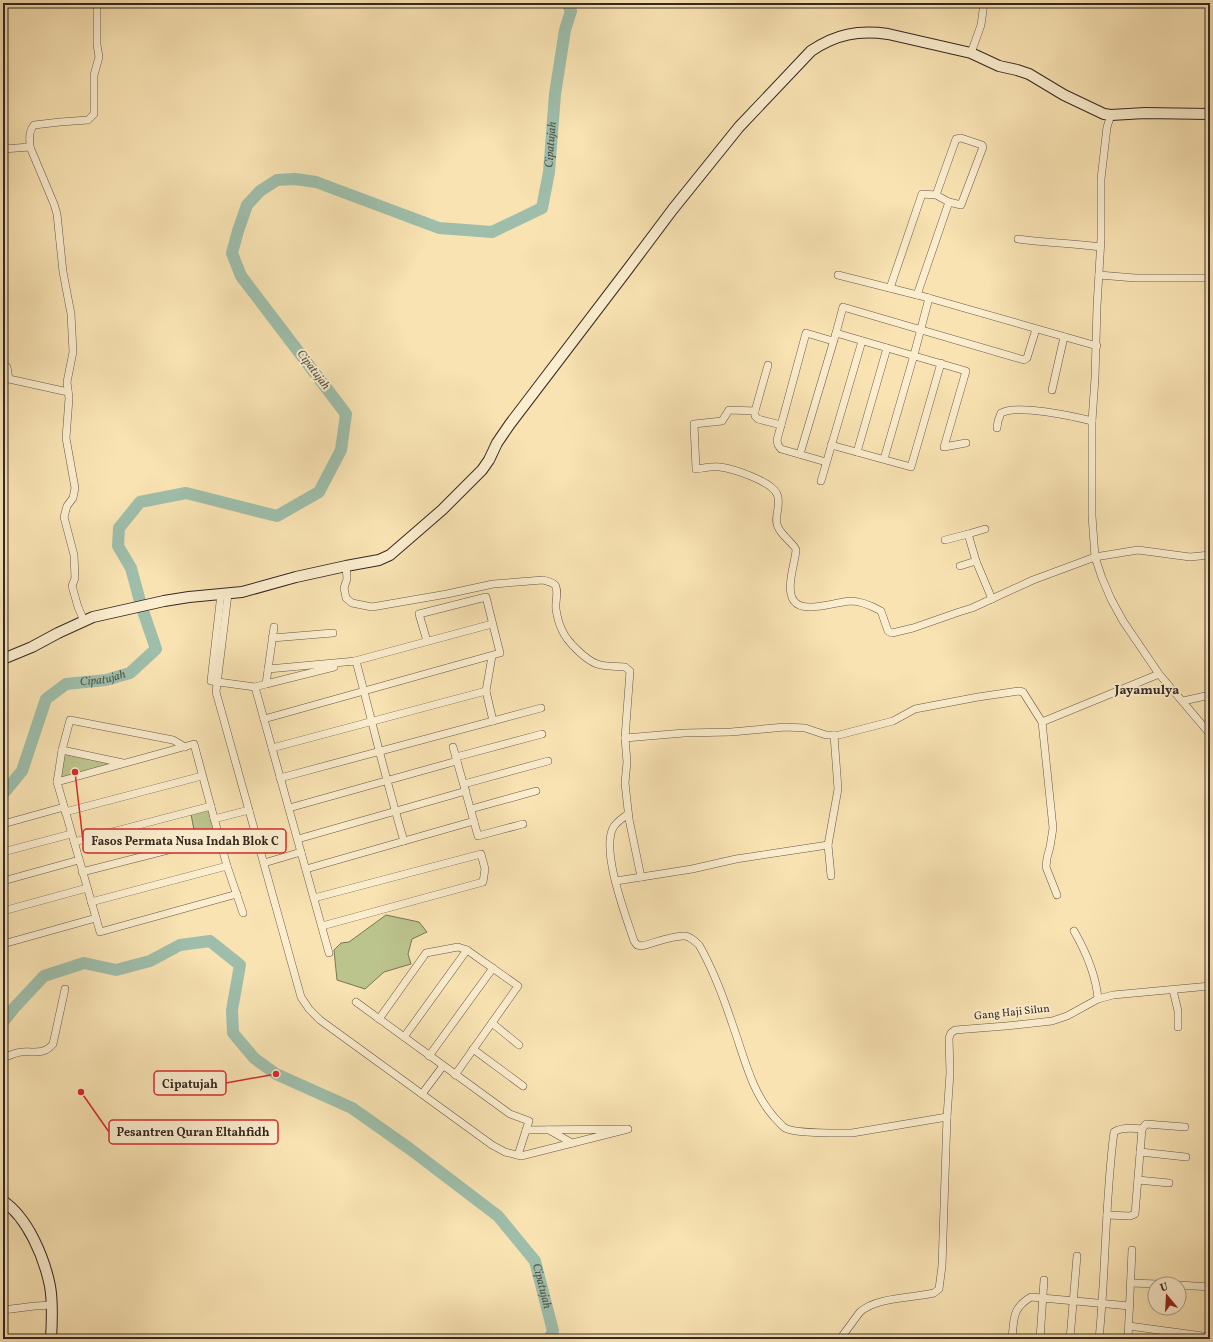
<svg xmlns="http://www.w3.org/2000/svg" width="1213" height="1342" font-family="Vollkorn,serif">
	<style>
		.green { fill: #bcc48d; stroke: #787658 }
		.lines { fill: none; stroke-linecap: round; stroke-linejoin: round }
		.river { stroke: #9ebeab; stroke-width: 12 }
		.street-casing { stroke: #655746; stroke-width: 8 }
		.secondary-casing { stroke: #342822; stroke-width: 12 }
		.street { stroke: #fbedce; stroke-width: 7 }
		.secondary { stroke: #fbedce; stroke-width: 10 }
		.labels { text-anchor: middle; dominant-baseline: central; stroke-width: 4; stroke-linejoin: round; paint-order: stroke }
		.street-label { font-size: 11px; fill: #342822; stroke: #fbedce }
		.water-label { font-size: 12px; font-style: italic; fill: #54554b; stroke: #fbedce }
		.quarter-label { font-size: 13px; font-weight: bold; fill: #342822; stroke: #fbedce }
		.leader { fill: none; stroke: #d62828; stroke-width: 1.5 }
		.callout-dot { fill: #d62828; stroke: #fbedce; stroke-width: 1.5 }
		.callout { fill: #fbedce; stroke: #d62828; stroke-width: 1.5 }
		.callout-label { font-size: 12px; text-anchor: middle; font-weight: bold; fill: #342822 }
	</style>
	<rect width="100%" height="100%" fill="#f9e3b3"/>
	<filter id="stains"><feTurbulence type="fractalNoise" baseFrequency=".005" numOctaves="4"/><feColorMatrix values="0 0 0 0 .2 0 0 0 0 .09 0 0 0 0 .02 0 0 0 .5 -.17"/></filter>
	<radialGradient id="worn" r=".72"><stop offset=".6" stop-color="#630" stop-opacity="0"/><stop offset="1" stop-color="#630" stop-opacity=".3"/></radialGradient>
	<!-- green -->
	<g class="green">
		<polygon points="64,752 119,764 59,781"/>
		<polygon points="210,808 217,836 196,841 191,814"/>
		<polygon points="386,915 419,922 427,932 412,939 408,954 411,964 384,972 365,989 337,980 334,950 341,943 349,942"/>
	</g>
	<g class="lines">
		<!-- river -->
		<g class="river">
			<path id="s1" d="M3,794L22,771L46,699L66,684L106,680L130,673L156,649L141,605L131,568L118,546L119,528L140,502L186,493L277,516L319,492L341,450L346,414L241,276L232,253L238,231L247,205L260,191L277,180L295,179L316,182L439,228L492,232L542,208L549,172L555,94L565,30L571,11L567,3"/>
			<path id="s2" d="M3,1022L14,1008L44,976L84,963L116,970L150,961L180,945L210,941L240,965L232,1010L233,1033L254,1058L276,1074L352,1108L410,1149L498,1216L535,1261L553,1331L549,1339"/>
		</g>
		<!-- street casing -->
		<g class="street-casing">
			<g id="street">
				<polyline points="971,53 981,25 984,3"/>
				<polyline points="1111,115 1107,127 1101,179 1101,239 1097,306 1095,378 1092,421 1092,516 1095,557 1102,578 1111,599 1123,621 1159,674 1210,734"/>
				<polyline points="30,147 54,204 57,214 63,272 71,314 73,352 67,382 69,398 66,438 75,488 73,498 67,506 64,517 74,555 75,578 72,586 78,607 84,621"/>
				<path d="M3,149L30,147C30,139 28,132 34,125L60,122L88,120L94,114V75L99,57L97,45V3"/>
				<path d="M1018,239C1045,243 1073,243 1100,247"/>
				<polyline points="838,275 929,298 1097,346"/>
				<polyline points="1099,275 1135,278 1210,278"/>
				<polyline points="890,288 922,194 936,195 956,139 961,138 982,145 983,147 961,205 949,202 936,195"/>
				<polyline points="917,295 949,202"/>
				<polyline points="836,333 843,307 1024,360 1027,358 1036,329"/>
				<polyline points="768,365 755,411 755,416 758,419 781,425"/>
				<polyline points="3,366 7,367 9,379 68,392"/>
				<polyline points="1052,390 1064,337"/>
				<path d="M755,411L729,410L722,421L694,424L696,469C704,468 713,466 720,467C734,469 771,481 777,494C782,505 773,518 778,527C781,535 796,546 796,550C795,564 785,589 794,601C803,614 836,602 850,601C861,601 872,606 881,611L888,631L892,633L913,628L959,612L972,608L1033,580L1095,557L1138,550L1190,557L1210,555"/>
				<path d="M997,428L998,421L1001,413C1018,404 1072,416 1092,421"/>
				<polyline points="831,445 911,467 941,363"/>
				<polyline points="857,452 887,348"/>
				<polyline points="800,454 836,333 966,371 944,447 966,443"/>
				<polyline points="884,459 914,355 929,298"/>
				<polyline points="826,462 781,449 778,445 777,440 806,333 833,341"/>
				<polyline points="821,481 862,341"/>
				<polyline points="968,534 985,529"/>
				<polyline points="945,540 968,534 976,561 992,599"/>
				<path d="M346,566L347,579L344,588L346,598L352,603L372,607L447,594L493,584L543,580C547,581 552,582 555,585C559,590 555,603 556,609C557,616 559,624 562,630C567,642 586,660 597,664C606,667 616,666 625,667L630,671L625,738L627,762L625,783L629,819L641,877"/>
				<polyline points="960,566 976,561"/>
				<polyline points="221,594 211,681 255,687 266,684 274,627"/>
				<polyline points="228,594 216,692 301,997 309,1009 320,1020 492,1145 505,1152 521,1156 628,1129 526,1130"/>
				<polyline points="272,638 333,633"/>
				<polyline points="492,656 486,691 493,721"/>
				<polyline points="351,662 492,624"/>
				<path d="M268,669L356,661C372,721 386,781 404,841"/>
				<polyline points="266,684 334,667"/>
				<polyline points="255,687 329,953"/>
				<polyline points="1183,701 1210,695"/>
				<polyline points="264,719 500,653 486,597 419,614 427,641"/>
				<polyline points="1042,722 1159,674"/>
				<polyline points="625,738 684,733 731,732 785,727 805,728 826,735 839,735 893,721 915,709 978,697 1019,691 1023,692 1042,722 1053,828 1050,847 1047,858 1046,867 1057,895"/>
				<polyline points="185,747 173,740 70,720 62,750 57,782 100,932 237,894"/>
				<polyline points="453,747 478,836 523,824"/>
				<polyline points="272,748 486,691"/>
				<polyline points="62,750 123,763"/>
				<polyline points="456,757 542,734"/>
				<polyline points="280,778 541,708"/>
				<polyline points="57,782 194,744 227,866 243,913"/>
				<polyline points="464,784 548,761"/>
				<polyline points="289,808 457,761"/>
				<polyline points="471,809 536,791"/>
				<polyline points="65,812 202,776"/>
				<path d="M628,814C623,818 616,822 613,828C601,852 626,916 634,941L637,945L642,946C654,943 673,935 685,936C691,937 695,941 699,945C713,969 723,996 732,1023C744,1056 751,1091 774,1117C778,1121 781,1125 785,1128C795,1134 839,1133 852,1133L947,1117"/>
				<polyline points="214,819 249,810"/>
				<polyline points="3,824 64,807"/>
				<polyline points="298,839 466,791"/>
				<polyline points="74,842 211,806"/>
				<polyline points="3,852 71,834"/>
				<polyline points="264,863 301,852"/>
				<polyline points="306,869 474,821"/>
				<polyline points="82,872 219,837"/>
				<polyline points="831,876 828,845 838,789 834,735"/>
				<polyline points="3,881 79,860"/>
				<polyline points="616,881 692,869 736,859 828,845"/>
				<polyline points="314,898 481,854 485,869 483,882 322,926"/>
				<polyline points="91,902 227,866"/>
				<polyline points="3,911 87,888"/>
				<path d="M1074,931C1086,952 1096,975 1098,999"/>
				<polyline points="3,944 96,918"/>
				<polyline points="1173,990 1178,1011 1178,1027"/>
				<polyline points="356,1002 510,1114 529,1121 518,1155"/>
				<polyline points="379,1019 426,953 458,947 467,950 518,986 455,1075"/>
				<polyline points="492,1023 519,1045"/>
				<polyline points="404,1037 467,950"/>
				<polyline points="473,1049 523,1086"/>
				<polyline points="429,1056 493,968"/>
				<path d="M3,1058C9,1056 16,1052 22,1052C35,1051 44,1055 53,1044L65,989"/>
				<polyline points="422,1094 443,1066"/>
				<polyline points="549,1130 572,1143"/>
				<polyline points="1140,1152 1186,1157"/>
				<polyline points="1138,1180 1169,1183"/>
				<polyline points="1107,1215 1130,1216 1135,1214 1142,1129"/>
				<polyline points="1131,1283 1158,1284"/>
				<polyline points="1179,1285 1210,1287"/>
				<polyline points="3,1310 35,1306 51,1305"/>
				<polyline points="1129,1326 1210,1337"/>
				<path d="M840,1339L860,1312C877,1297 913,1298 934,1293L939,1289L942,1266L947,1117L950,1073L949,1038L951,1033L955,1030L1006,1026L1052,1021L1067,1016L1098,999L1113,995L1210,986"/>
				<path d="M1012,1339C1014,1319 1012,1308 1031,1297L1130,1306"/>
				<polyline points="1040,1339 1044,1280"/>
				<polyline points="1070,1339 1077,1256"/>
				<path d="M1099,1339C1106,1270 1105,1200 1114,1132C1121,1127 1134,1128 1142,1129L1146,1124L1185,1127"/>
				<polyline points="1128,1339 1132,1250"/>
			</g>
		</g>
		<!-- secondary casing -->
		<g class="secondary-casing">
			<g id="secondary">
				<path d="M3,659L32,647L58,633L93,617L164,601L189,597L242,592L296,577L346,566L379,560L390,555L412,536L442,510L482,470L489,460L497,443L510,424L628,269L673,209L739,127L811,51C836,34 858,30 888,34L971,53L999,66L1017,70L1029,74L1064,95L1104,114L1111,115L1145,113L1210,114"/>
				<path d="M3,1201C28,1218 44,1257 50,1286C53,1303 52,1322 51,1339"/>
			</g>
		</g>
		<!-- street -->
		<use href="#street" class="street"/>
		<!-- secondary -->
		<use href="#secondary" class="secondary"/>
	</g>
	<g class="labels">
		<!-- street labels -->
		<g class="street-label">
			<text transform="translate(1012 1013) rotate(-6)">Gang Haji Silun</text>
		</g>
		<!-- water labels -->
		<g class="water-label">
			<text stroke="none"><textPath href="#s1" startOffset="1297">Cipatujah</textPath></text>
			<text transform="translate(313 370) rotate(53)">Cipatujah</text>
			<text stroke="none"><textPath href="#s1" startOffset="168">Cipatujah</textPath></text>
			<text stroke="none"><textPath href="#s2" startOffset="752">Cipatujah</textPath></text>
		</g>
		<!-- quarter labels -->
		<g class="quarter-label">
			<text x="1147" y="691">Jayamulya</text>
		</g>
	</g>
	<!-- callouts -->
	<path class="leader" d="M75 772L83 841M276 1074L226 1083M81 1092L109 1132"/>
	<g class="callout-dot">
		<circle cx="75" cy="772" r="4"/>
		<circle cx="276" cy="1074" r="4"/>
		<circle cx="81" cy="1092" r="4"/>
	</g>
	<g class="callout">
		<rect x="83" y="829" width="203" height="24" rx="4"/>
		<rect x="154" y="1071" width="72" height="24" rx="4"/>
		<rect x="109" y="1120" width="169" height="24" rx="4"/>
	</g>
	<g class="callout-label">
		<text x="185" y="845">Fasos Permata Nusa Indah Blok C</text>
		<text x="190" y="1088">Cipatujah</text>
		<text x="193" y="1136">Pesantren Quran Eltahfidh</text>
	</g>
	<!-- margin -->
	<rect width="1213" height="1342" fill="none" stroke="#f9e3b3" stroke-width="16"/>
	<rect x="4" y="4" width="1205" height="1334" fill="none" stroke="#342822" stroke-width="2"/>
	<rect x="8" y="8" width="1197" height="1326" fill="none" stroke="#342822"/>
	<!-- north arrow -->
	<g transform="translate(1167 1296) rotate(342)"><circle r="19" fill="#fbedce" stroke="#ab9e89"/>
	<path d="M0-3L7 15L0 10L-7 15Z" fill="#8f2418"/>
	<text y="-6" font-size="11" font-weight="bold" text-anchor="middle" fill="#342822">U</text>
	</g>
	<rect width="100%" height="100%" filter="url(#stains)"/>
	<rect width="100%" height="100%" fill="url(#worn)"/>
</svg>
